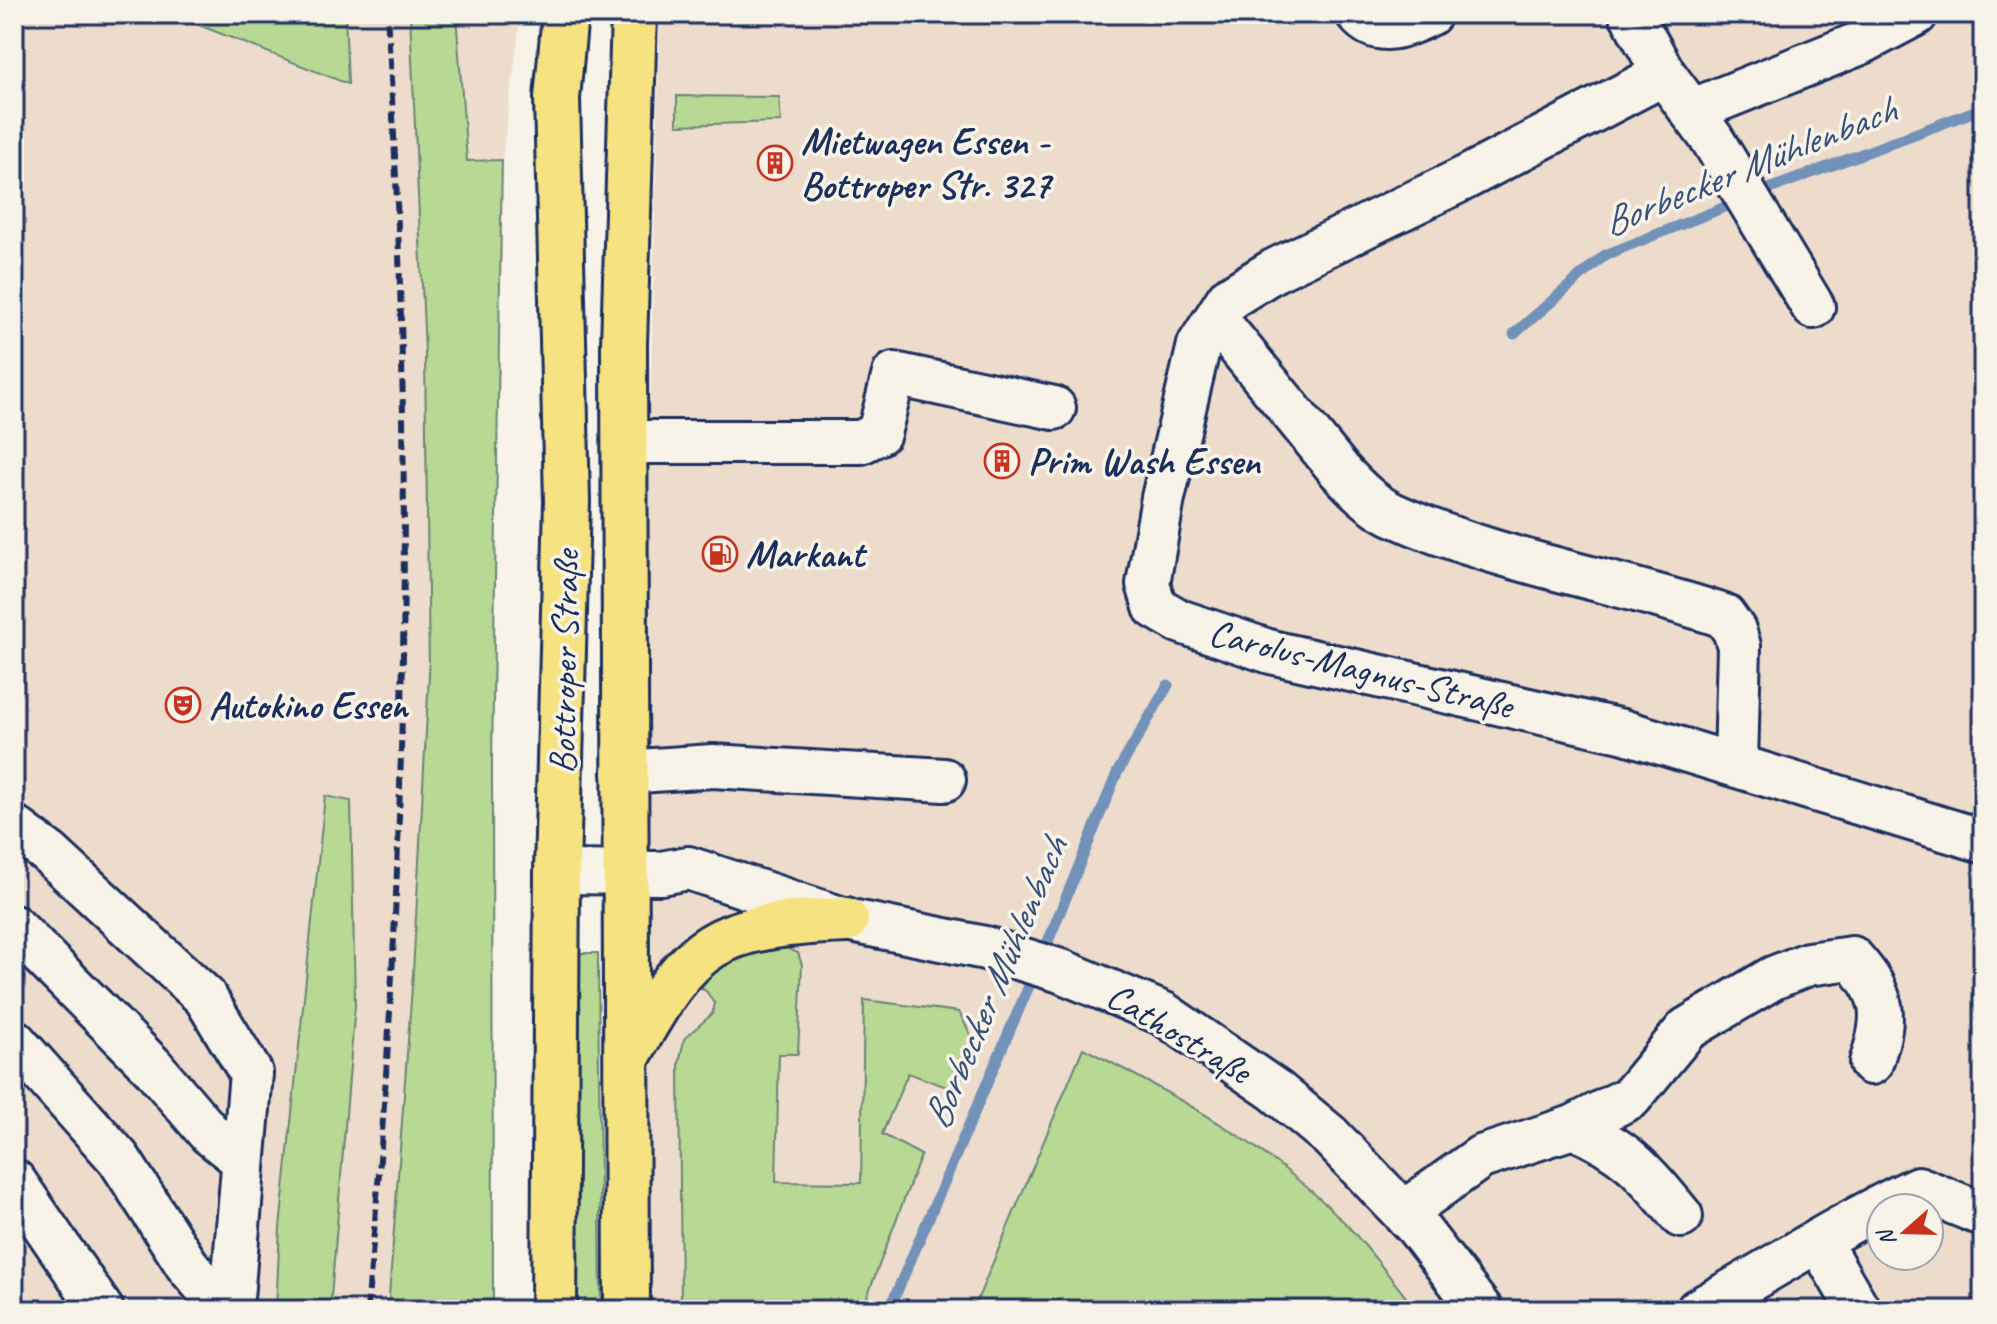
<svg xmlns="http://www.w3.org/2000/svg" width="1997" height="1324" font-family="Caveat,sans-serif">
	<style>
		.built { fill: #eddccc; fill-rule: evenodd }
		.green { fill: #b8d993; stroke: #6a8478; stroke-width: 2 }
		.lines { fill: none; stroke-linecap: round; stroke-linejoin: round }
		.stream { stroke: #7292ba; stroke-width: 11 }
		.minor-casing { stroke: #1b2f5e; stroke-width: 48 }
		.major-casing { stroke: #1b2f5e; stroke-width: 50 }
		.minor { stroke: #f7f3e8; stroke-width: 42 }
		.major { stroke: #f6e281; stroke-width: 44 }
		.rail { stroke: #1b2f5e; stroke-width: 6; stroke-dasharray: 12 6; stroke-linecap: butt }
		.labels { text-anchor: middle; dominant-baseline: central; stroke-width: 7; stroke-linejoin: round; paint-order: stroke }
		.poi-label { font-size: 38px; font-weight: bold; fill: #1b2f5e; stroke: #f7f3e8; text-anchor: start }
		.street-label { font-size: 38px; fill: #1b2f5e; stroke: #f7f3e8 }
		.water-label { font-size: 40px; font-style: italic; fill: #38507d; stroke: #f7f3e8 }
	</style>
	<rect width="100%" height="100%" fill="#f7f3e8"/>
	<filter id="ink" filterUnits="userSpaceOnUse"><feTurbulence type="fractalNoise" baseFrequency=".0125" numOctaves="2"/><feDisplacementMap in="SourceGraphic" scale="16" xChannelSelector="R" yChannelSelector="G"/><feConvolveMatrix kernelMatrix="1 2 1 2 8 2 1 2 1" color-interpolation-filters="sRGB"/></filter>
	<g filter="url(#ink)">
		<!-- built -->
		<g class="built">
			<polygon points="14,14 171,14 347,84 345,14 410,14 425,353 429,675 413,973 388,1310 330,1310 355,1005 351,802 326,796 280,1228 276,1310 14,1310"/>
			<polygon points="456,14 521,14 502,160 467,161"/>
			<path d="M660,14H1983V1310H644L648,1071L643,1029L648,494ZM1881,1208H1929V1256H1881Z"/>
		</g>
		<!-- green -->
		<g class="green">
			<polygon points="171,14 345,14 348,84"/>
			<polygon points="410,14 456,14 467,161 502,160 492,761 493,1310 388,1310 413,973 429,675 425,353"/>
			<polygon points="677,96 779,97 781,122 677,125"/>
			<polygon points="325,796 351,801 355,1005 330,1310 276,1310 280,1228"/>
			<polygon points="786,948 798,953 802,965 798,1054 779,1054 776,1182 861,1183 864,1000 959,1012 978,1049 955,1090 908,1073 882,1134 921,1155 862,1310 681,1310 679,1064 684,1039 712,1014 715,1004 706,991 694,985 732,958"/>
			<polygon points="573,953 598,953 601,1310 577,1310"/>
			<path d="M1083,1048C1177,1096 1272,1147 1346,1224C1371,1251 1393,1281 1416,1310H973Z"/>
		</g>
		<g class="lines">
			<!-- stream -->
			<g class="stream">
				<polyline points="1756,194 1983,108"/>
				<polyline points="1514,334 1605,255 1740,201"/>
				<polyline points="1042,956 1117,773 1168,685"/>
				<polyline points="889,1310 1035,972"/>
			</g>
			<!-- minor casing -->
			<g class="minor-casing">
				<g id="minor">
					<path d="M1358,14C1378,38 1406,26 1430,14"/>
					<polyline points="1631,14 1664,74 1465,178 1273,271 1228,299 1199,345 1163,498 1148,584 1155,607 1179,621 1271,652 1622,731 1983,841"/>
					<polyline points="1664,74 1712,139 1813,307"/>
					<polyline points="1691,111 1863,42 1916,14"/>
					<path d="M1216,319L1340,471C1355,487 1371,504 1392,514C1497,562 1615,579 1724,616L1734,630L1739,646L1736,765"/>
					<polyline points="626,442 861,442 879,433 894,374 1054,408"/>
					<polyline points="624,772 713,766 944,780"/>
					<polyline points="14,827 49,853 205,997 251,1073 231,1310"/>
					<polyline points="557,872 661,873 688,868 846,920 985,948 1061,971 1164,1014 1276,1091 1330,1136 1417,1227 1481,1310"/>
					<polyline points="14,927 152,1066 210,1134 243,1160"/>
					<polyline points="14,1041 119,1159 187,1265 225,1310"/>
					<path d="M1573,1127C1626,1149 1646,1173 1681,1216"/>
					<polyline points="14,1181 102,1310"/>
					<path d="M1404,1212L1481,1157L1573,1127L1631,1097L1687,1029L1773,978L1808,964L1852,958C1886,996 1887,1016 1871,1063"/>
					<polyline points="1819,1242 1857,1307"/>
					<path d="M1698,1310C1772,1269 1842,1223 1918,1188L1977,1212"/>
				</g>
			</g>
			<!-- major casing -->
			<g class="major-casing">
				<g id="major">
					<path d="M628,1056C692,939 714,926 846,920"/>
					<polyline points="554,1310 557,872 567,501 557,98 565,14"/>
					<polyline points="627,1310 624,345 634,14"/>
				</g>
			</g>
			<!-- minor -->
			<use href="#minor" class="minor"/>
			<!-- major -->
			<use href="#major" class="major"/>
			<!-- rail -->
			<path class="rail" d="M367,1310C408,881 415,444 387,14"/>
		</g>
	</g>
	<!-- icons -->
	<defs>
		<g id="building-ring" transform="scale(1.8)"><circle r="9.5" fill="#f7f3e8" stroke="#c8321e" stroke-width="1.5"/><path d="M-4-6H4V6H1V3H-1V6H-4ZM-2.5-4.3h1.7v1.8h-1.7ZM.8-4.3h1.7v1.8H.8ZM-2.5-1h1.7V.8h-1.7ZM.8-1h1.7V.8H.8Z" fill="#c8321e"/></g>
		<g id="fuel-ring" transform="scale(1.8)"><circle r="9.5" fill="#f7f3e8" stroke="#c8321e" stroke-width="1.5"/><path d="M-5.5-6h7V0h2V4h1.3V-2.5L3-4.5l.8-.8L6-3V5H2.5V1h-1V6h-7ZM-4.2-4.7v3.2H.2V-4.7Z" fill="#c8321e"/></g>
		<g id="theatre-ring" transform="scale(1.8)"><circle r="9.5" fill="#f7f3e8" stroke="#c8321e" stroke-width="1.5"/><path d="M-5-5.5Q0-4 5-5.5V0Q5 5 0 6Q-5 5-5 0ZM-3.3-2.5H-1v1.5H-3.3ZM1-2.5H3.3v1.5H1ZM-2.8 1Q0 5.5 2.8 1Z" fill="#c8321e"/></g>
	</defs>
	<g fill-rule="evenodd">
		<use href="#building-ring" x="775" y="163"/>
		<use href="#building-ring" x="1002" y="461"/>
		<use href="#fuel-ring" x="720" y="554"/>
		<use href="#theatre-ring" x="183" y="705"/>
	</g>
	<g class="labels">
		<!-- poi labels -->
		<g class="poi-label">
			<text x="801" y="141">Mietwagen Essen -<tspan x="801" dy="44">Bottroper Str. 327</tspan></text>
			<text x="1028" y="461">Prim Wash Essen</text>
			<text x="746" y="554">Markant</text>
			<text x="209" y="705">Autokino Essen</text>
		</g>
		<!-- street labels -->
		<g class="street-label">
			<text transform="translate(564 662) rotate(-89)">Bottroper Straße</text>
			<text transform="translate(1361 669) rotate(14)">Carolus-Magnus-Straße</text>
			<text transform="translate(1179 1033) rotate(31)">Cathostraße</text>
		</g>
		<!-- water labels -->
		<g class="water-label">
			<text transform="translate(1749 166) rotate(-22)">Borbecker Mühlenbach</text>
			<text transform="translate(995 983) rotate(-67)">Borbecker Mühlenbach</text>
		</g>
	</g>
	<!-- margin -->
	<rect width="1997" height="1324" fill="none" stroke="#f7f3e8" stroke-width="48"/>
	<rect x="24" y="24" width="1949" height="1276" fill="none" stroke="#1b2f5e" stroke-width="3" filter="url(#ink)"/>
	<!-- north arrow -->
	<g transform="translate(1905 1232) rotate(250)"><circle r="38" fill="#f7f3e8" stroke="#9fa5b1" stroke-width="2"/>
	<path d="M0-6L14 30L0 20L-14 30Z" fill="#c8321e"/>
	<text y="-12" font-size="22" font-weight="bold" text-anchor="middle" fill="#1b2f5e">N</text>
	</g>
</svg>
